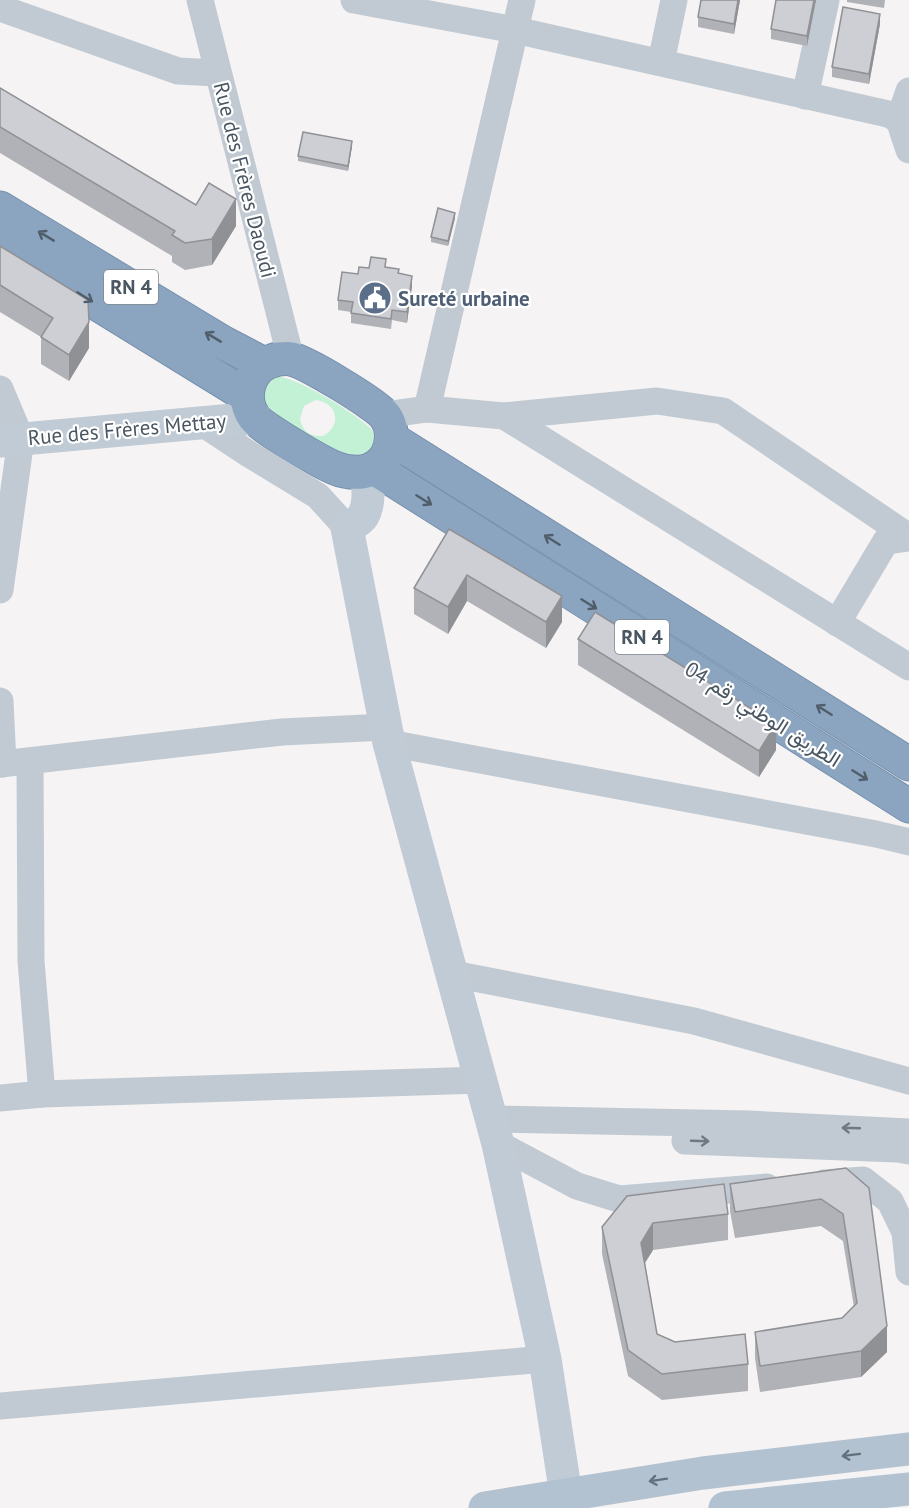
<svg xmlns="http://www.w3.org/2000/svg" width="909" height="1508" font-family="'PT Sans',Vazirmatn,sans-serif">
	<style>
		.green { fill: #c3f1d5; fill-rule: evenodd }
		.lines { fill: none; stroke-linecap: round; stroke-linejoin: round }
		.highway-casing { stroke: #7690ad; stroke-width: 35 }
		.street { stroke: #c1cad2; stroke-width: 27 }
		.secondary { stroke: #c1cbd6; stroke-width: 33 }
		.primary { stroke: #b3c2d1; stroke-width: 33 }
		.highway { stroke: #8ba5c1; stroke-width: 33 }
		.wall { fill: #b0b2b7 }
		.shaded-wall { fill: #909195 }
		.building { fill: #cdcfd5; stroke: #909195; stroke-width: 1.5 }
		.oneway { stroke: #505e6b }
		.oneway2 { stroke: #6e7983 }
		.oneway3 { stroke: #64717d }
		.labels { text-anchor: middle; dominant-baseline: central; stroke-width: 4.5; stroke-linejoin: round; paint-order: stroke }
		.shield { fill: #fff; stroke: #808990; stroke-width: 1.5 }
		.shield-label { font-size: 20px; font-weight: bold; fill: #4a5661 }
		.street-label { font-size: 21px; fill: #4a5661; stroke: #fff }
		.service-label { font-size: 21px; font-weight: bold; fill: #4e5e75; stroke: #fff; text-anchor: start }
	</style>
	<rect width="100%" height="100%" fill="#f5f3f3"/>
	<!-- green -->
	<path class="green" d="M274,376C294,375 355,413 370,428C375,433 376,439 376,445L356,462L305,438L263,402L261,389ZM316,400C337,403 343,425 323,436C310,437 303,432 300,419L304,406Z"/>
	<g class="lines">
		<!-- highway casing -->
		<g class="highway-casing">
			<g id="highway">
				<polyline points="0,208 222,342 264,364"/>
				<polyline points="0,244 247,396"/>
				<path d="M277,359C282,359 287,358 291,359C306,362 376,404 385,416C393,427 393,442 387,455C382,464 372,471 362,472C352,473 344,472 335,468C320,462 262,428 254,417C242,400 247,375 264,364C268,362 273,361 277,359Z"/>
				<polyline points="392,439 909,764"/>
				<polyline points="374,468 909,806"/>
			</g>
		</g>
		<!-- street -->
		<g class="street">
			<polyline points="200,0 291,359"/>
			<polyline points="354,0 515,30 888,114 899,120 909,150"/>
			<polyline points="0,8 178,71 217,73"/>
			<polyline points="661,62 674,0"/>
			<polyline points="805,96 826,0"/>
			<polyline points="899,120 909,91"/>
			<polyline points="0,389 21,439 0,590"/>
			<polyline points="427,409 522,0"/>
			<polyline points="384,415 427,409 504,416 657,401 723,411 909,537"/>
			<polyline points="504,416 909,667"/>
			<polyline points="199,421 249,454 318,496 347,528"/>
			<polyline points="837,623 886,541 909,538"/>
			<polyline points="0,701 3,764"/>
			<polyline points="389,743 876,834 909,842"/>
			<polyline points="30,761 31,961 42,1094"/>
			<polyline points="0,764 282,732 386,727"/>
			<polyline points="453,974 694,1021 909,1081"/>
			<polyline points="0,1098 42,1094 481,1080"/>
			<polyline points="491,1119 749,1124 909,1132"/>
			<polyline points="685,1141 898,1149 909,1151"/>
			<polyline points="498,1144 577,1186 619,1199 767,1187"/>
			<polyline points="824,1183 863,1180 890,1201 905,1232 909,1272"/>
			<polyline points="0,1406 545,1359"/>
		</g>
		<!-- secondary -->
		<g class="secondary">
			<polyline points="0,441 255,418"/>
			<path d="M364,472C369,484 370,504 363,516C360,521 352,525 347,528L389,743L498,1144L545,1359L568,1508"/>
		</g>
		<!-- primary -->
		<g class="primary">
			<polyline points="485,1508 703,1473 909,1449"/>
			<polyline points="725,1508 909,1489"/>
		</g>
		<!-- highway -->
		<use href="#highway" class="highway"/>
	</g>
	<!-- wall -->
	<g class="wall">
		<polygon points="701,0 740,0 734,34 698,27 698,17"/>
		<polygon points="776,0 816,0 807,46 771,39 771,29"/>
		<polygon points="847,0 885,0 884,8 847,2"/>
		<polygon points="880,24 869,84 832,77 832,67"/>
		<polygon points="0,88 196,205 236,226 212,265 185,270 172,262 172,256 0,153"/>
		<polygon points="352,146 348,171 298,161 298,156"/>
		<polygon points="455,218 448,246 431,242 431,237"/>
		<polygon points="0,246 89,348 69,381 41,364 41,337 0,312"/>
		<polygon points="386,267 399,273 412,286 407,323 392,320 391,329 351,323 351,312 338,310 338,300 358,274 369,268"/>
		<polygon points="449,529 562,622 546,648 467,601 448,634 414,614 414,588"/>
		<polygon points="578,639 776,750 759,777 578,665"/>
		<polygon points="846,1168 887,1352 861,1377 760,1392 755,1358 755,1332 842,1318 854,1307 843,1241 821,1226 735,1238 730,1211 730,1184"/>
		<polygon points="728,1214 728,1240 653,1250 645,1263 657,1334 675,1342 748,1364 748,1391 662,1400 628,1376 602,1254 602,1227"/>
	</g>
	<!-- shaded-wall -->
	<g class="shaded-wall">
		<polygon points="738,0 740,0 734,34 734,24"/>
		<polygon points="814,0 816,0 807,46 807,36"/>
		<polygon points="880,14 880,24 869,84 869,74"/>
		<polygon points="352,141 352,146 348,171 348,166"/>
		<polygon points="236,199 236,226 212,265 212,239"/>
		<polygon points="455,213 455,218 448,246 448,241"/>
		<polygon points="412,276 412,286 407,323 407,312"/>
		<polygon points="89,322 89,348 69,381 69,355"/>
		<polygon points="467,575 467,601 448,634 448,607"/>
		<polygon points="562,596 562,622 546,648 546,622"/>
		<polygon points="776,724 776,750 759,777 759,751"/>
		<polygon points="653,1223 653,1250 641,1269 641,1243"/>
		<polygon points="887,1326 887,1352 861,1377 861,1351"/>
	</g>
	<!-- building -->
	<g class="building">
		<polygon points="701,0 738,0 734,24 698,17"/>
		<polygon points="776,0 814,0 807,36 771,29"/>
		<polygon points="843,7 880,14 869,74 832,67"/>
		<polygon points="0,88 196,205 209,183 236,199 212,239 185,243 172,235 175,231 0,127"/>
		<polygon points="303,132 352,141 348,166 298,156"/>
		<polygon points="438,208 455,213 448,241 431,237"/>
		<polygon points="0,246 88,300 89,322 69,355 41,337 53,318 0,285"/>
		<polygon points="371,257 386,259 385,267 399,269 398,273 412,276 407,312 392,310 391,319 351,313 353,302 338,300 342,272 358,274 359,267 369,268"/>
		<polygon points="449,529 562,596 546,622 467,575 448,607 414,588"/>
		<polygon points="595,612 776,724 759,751 578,639"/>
		<polygon points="846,1168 869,1188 887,1326 861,1351 760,1366 755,1332 842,1318 857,1303 843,1214 821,1199 735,1212 730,1184"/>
		<polygon points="724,1184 728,1214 653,1223 641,1243 657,1334 675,1342 745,1334 748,1364 662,1374 628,1350 602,1227 627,1196"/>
	</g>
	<!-- one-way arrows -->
	<defs><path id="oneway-shaft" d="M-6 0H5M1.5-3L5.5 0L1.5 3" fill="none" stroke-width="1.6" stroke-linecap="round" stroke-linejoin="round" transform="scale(1.5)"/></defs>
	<g class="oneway">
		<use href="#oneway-shaft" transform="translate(46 236) rotate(-149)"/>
		<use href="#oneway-shaft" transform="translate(85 297) rotate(32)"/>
		<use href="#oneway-shaft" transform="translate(213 337) rotate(-149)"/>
		<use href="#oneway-shaft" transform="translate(424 500) rotate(32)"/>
		<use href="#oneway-shaft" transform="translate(552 540) rotate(-148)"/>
		<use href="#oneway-shaft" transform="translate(589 604) rotate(32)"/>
		<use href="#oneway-shaft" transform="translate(824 710) rotate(-148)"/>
		<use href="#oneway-shaft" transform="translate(860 775) rotate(32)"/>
	</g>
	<g class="oneway2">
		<use href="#oneway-shaft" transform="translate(851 1128) rotate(-178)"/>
		<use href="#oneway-shaft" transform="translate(700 1141) rotate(2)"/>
	</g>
	<g class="oneway3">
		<use href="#oneway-shaft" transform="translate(851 1455) rotate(173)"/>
		<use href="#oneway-shaft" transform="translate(658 1480) rotate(171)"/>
	</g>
	<!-- icons -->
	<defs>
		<g id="civic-disc" transform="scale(1.725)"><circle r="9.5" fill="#5c6f8a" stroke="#fff"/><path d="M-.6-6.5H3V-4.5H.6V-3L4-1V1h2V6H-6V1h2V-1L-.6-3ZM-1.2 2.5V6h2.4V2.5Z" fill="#fff"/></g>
	</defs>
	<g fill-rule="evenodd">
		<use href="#civic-disc" x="375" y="298"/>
	</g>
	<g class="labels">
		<!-- shield labels -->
		<g class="shield">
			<rect x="104" y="270" width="54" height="34" rx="4.5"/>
			<rect x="615" y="620" width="54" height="34" rx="4.5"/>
		</g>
		<g class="shield-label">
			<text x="131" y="287">RN 4</text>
			<text x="642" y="637">RN 4</text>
		</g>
		<!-- street labels -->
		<g class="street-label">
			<text transform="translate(245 180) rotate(76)">Rue des Frères Daoudi</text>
			<text transform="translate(127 429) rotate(-5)">Rue des Frères Mettay</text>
			<text transform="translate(763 714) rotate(32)">الطريق الوطني رقم 04</text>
		</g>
		<!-- service labels -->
		<g class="service-label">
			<text x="398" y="298">Sureté urbaine</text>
		</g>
	</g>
</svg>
